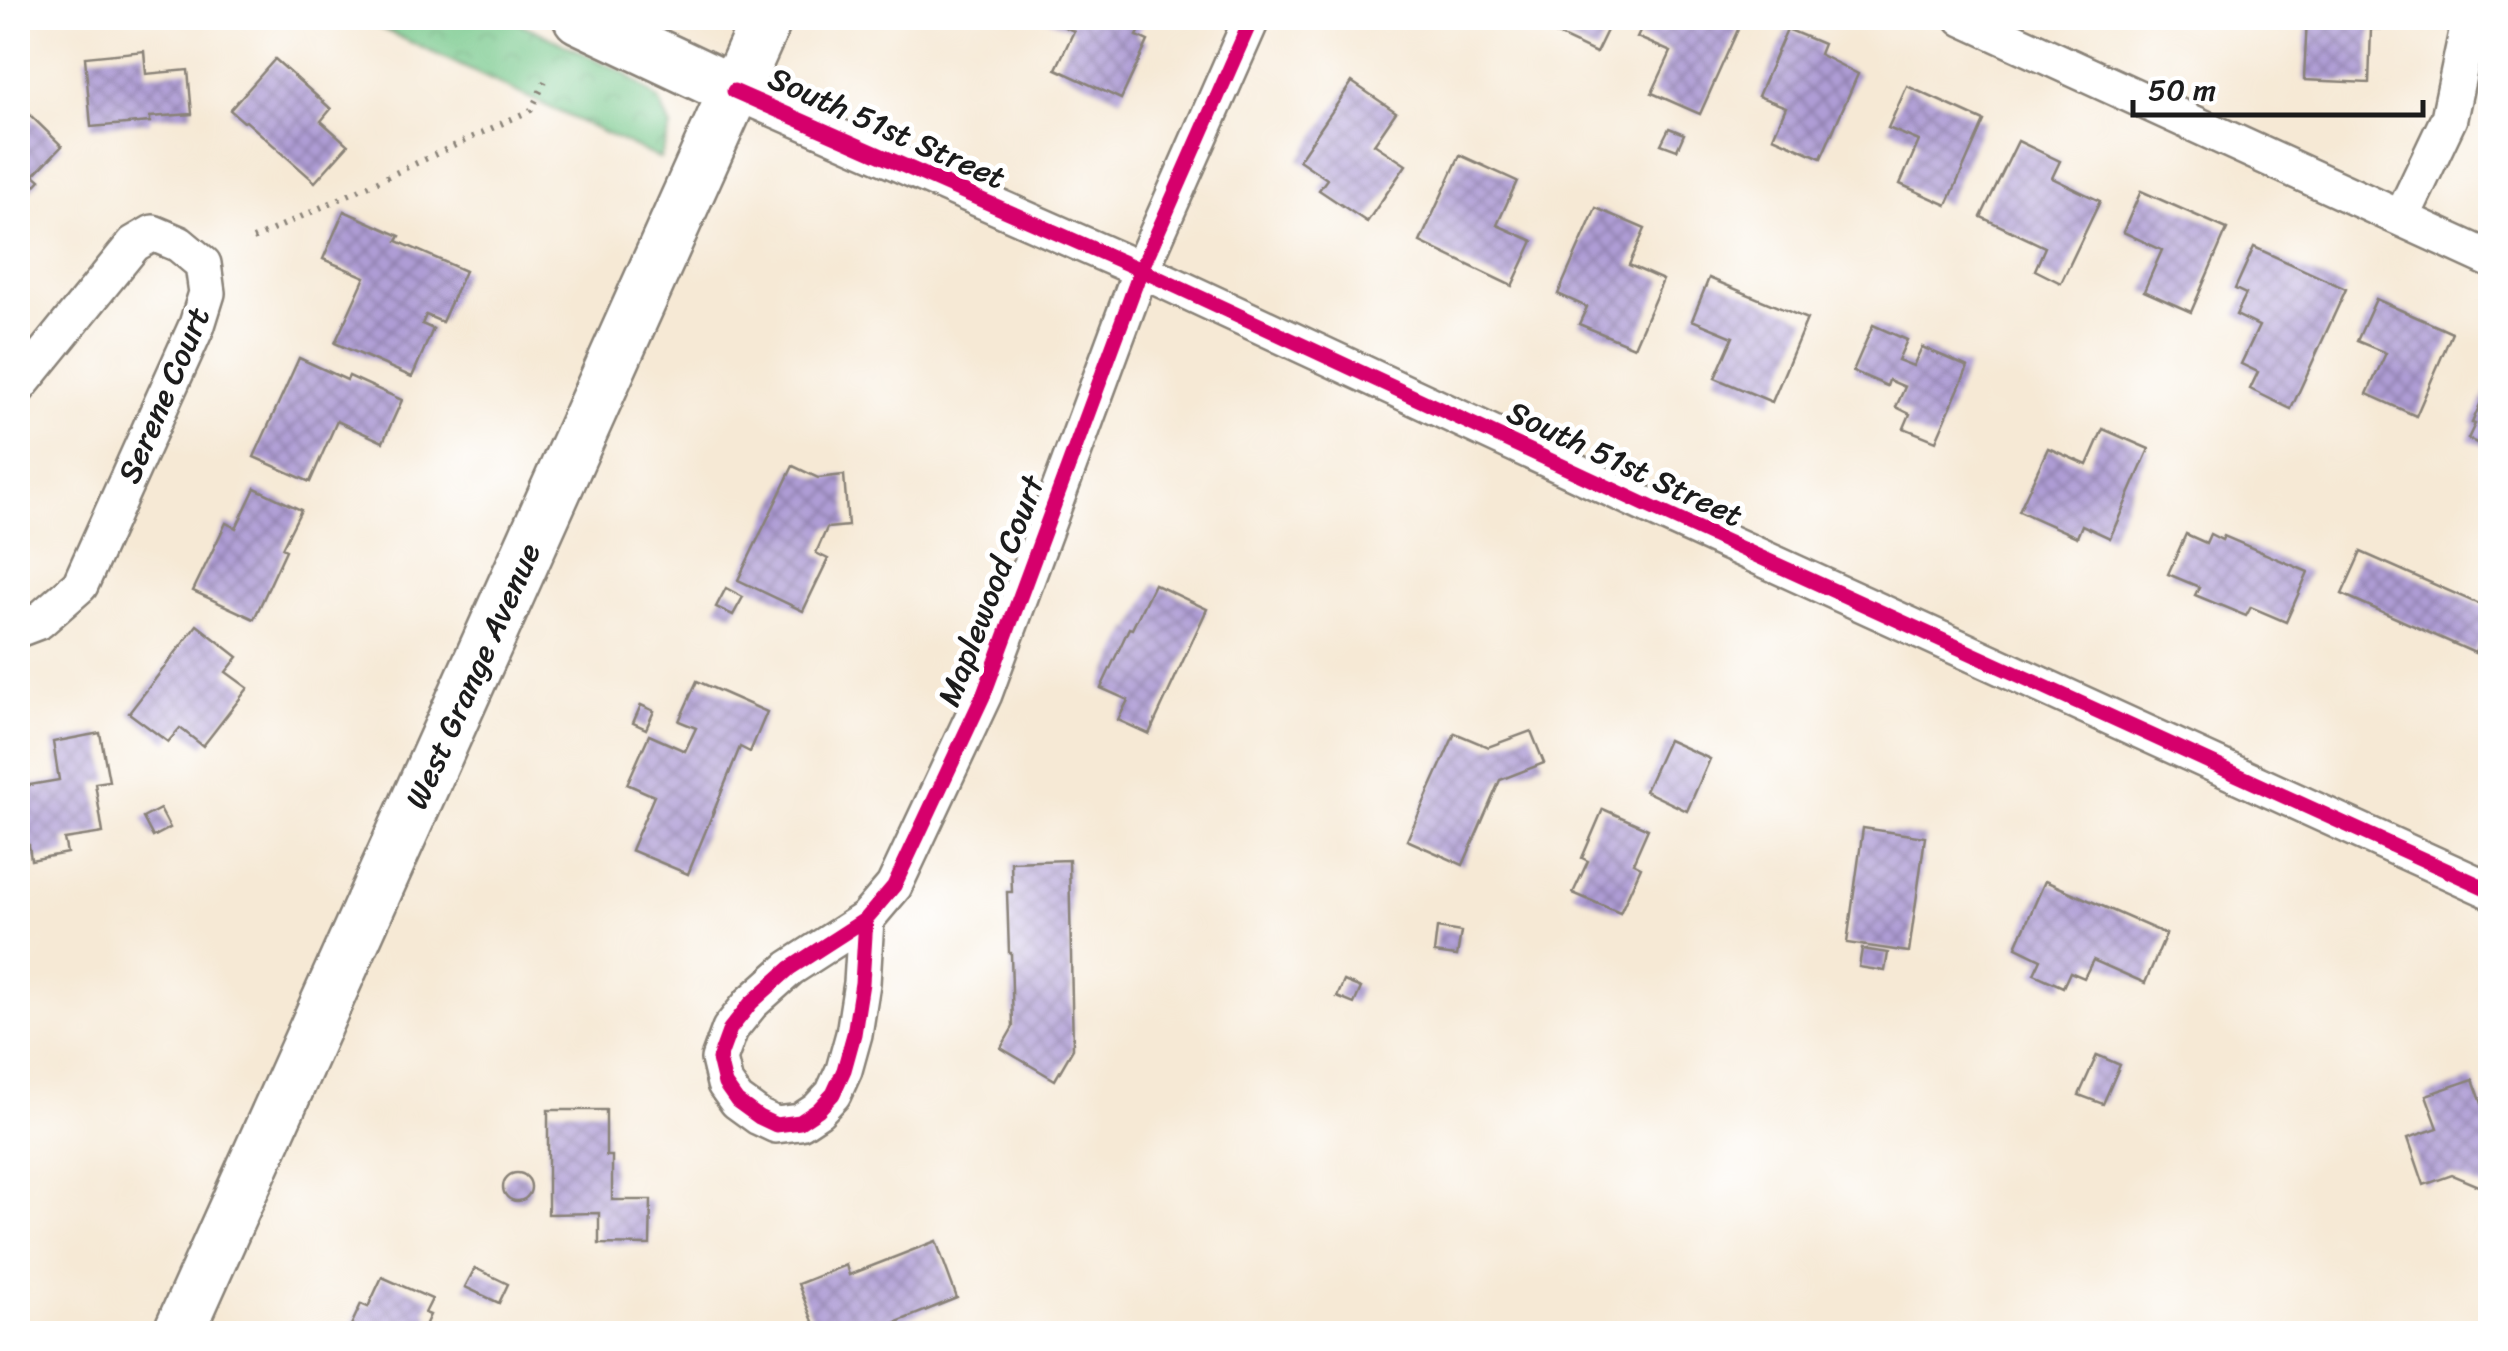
<svg xmlns="http://www.w3.org/2000/svg" width="2508" height="1351" font-family="Sriracha,sans-serif">
	<style>
		.park { fill: url(#park-crowns); stroke: #487252; stroke-width: 2.5 }
		.building { fill: url(#building-cross-hatch) }
		.lines { fill: none; stroke-linecap: round; stroke-linejoin: round }
		.street-casing { stroke: #898278; stroke-width: 40 }
		.secondary-casing { stroke: #898278; stroke-width: 55 }
		.path { stroke: #898278; stroke-width: 6; stroke-dasharray: 2.5 8; stroke-linecap: butt }
		.street { stroke: #fff; stroke-width: 35 }
		.secondary { stroke: #fff; stroke-width: 50 }
		.cycleway-casing { stroke: #fff; stroke-width: 21 }
		.cycleway { stroke: #d6006c; stroke-width: 15 }
		.labels { text-anchor: middle; dominant-baseline: central; stroke-width: 10; stroke-linejoin: round; paint-order: stroke }
		.street-label { font-size: 32px; fill: #1c1c1c; stroke: #fff }
	</style>
	<defs>
		<pattern id="park-crowns" width="20" height="18" patternUnits="userSpaceOnUse" patternTransform="scale(2.5)"><rect width="20" height="18" fill="#75c789"/><path d="M2 6a3 3 0 1 1 6 0M12 15a3 3 0 1 1 6 0" fill="none" stroke="#65aa76"/></pattern>
		<pattern id="building-cross-hatch" width="8" height="8" patternUnits="userSpaceOnUse" patternTransform="scale(2.5)"><rect width="8" height="8" fill="#af9dd5"/><path d="M0 0l8 8M0 8l8-8" fill="none" stroke="#8e7fac"/></pattern>
	</defs>
	<rect width="100%" height="100%" fill="#fff"/>
	<filter id="ink" filterUnits="userSpaceOnUse"><feTurbulence type="fractalNoise" baseFrequency=".01" numOctaves="2"/><feDisplacementMap in="SourceGraphic" scale="20" xChannelSelector="R" yChannelSelector="G"/><feConvolveMatrix kernelMatrix="1 2 1 2 8 2 1 2 1" color-interpolation-filters="sRGB"/></filter>
	<filter id="wash" filterUnits="userSpaceOnUse"><feTurbulence type="fractalNoise" baseFrequency=".0048" numOctaves="4" result="noise"/><feDisplacementMap in="SourceGraphic" scale="40" xChannelSelector="R" yChannelSelector="G"/><feGaussianBlur stdDeviation="2.25" result="paint"/><feColorMatrix in="noise" values="0 0 0 0 0 0 0 0 0 0 0 0 0 0 0 0 0 1.4 0 .05"/><feComposite in="paint" operator="in"/></filter>
	<g filter="url(#wash)">
		<rect width="100%" height="100%" fill="#f6e9d5"/>
		<!-- park -->
		<polygon class="park" points="359,18 509,18 625,73 659,100 671,128 660,159"/>
		<g id="blocks">
			<!-- building -->
			<g class="building">
				<polygon points="1044,18 1146,18 1137,36 1148,41 1121,99 1056,69 1074,31"/>
				<polygon points="1553,18 1613,18 1596,53 1547,30"/>
				<polygon points="1646,18 1723,18 1740,25 1700,114 1652,93 1671,52 1637,37"/>
				<polygon points="2307,18 2391,18 2391,29 2371,29 2369,83 2304,80"/>
				<polygon points="1787,29 1823,44 1819,54 1858,74 1821,158 1773,137 1786,107 1758,96"/>
				<polygon points="144,51 146,74 188,70 192,114 150,117 150,122 91,127 85,57"/>
				<polygon points="275,59 331,109 321,121 348,145 315,182 246,121 244,122 230,110"/>
				<polygon points="1352,82 1396,112 1374,144 1406,165 1367,222 1319,190 1327,179 1299,160"/>
				<polygon points="1907,86 1984,121 1947,205 1900,184 1919,141 1888,128"/>
				<polygon points="28,113 62,146 34,175 40,180 18,203 18,125"/>
				<polygon points="1669,128 1684,134 1677,150 1661,144"/>
				<polygon points="2018,141 2060,161 2052,178 2100,201 2061,283 2035,270 2045,247 1981,217"/>
				<polygon points="1460,155 1517,181 1497,225 1533,241 1512,286 1420,242"/>
				<polygon points="2141,191 2227,229 2191,312 2144,291 2162,250 2123,232"/>
				<polygon points="1596,208 1645,229 1629,265 1663,280 1634,347 1579,324 1587,307 1558,294"/>
				<polygon points="344,211 400,236 397,241 465,271 442,322 426,315 422,324 433,329 412,377 335,343 365,277 323,259"/>
				<polygon points="2254,247 2346,289 2291,409 2250,389 2258,372 2241,364 2259,326 2236,315 2246,294 2235,289"/>
				<polygon points="1709,278 1807,319 1772,402 1715,378 1733,337 1692,320"/>
				<polygon points="2376,299 2452,333 2416,416 2367,394 2386,353 2357,341"/>
				<polygon points="1873,325 1907,340 1898,360 1913,366 1922,347 1968,367 1936,441 1904,428 1910,414 1896,407 1905,387 1889,380 1887,386 1853,371"/>
				<polygon points="299,358 347,380 349,376 402,400 383,442 337,421 310,482 254,457"/>
				<polygon points="2490,381 2490,449 2468,439 2475,424 2472,423"/>
				<polygon points="2103,429 2149,449 2110,538 2082,525 2077,537 2019,511 2048,448 2087,465"/>
				<polygon points="793,466 818,478 844,475 848,526 827,528 816,553 828,559 803,611 738,580"/>
				<polygon points="255,488 301,510 282,548 286,550 254,619 193,591 226,523 236,528"/>
				<polygon points="2186,534 2206,543 2210,534 2222,540 2224,536 2308,572 2286,622 2251,607 2246,616 2195,595 2199,587 2168,574"/>
				<polygon points="2361,552 2490,609 2490,633 2485,631 2475,653 2342,594"/>
				<polygon points="1154,584 1207,609 1149,734 1118,720 1128,700 1101,688 1129,628 1132,629"/>
				<polygon points="726,588 743,597 733,615 716,607"/>
				<polygon points="197,625 238,657 226,672 248,688 203,746 180,728 168,742 129,713"/>
				<polygon points="697,681 767,712 750,752 740,747 688,874 631,850 654,796 627,784 649,735 685,751 696,728 679,721"/>
				<polygon points="641,705 654,711 646,729 633,723"/>
				<polygon points="1531,731 1544,763 1500,780 1463,865 1407,840 1455,733 1488,747"/>
				<polygon points="100,733 109,781 95,783 103,833 64,839 67,853 31,860 29,845 18,847 18,787 59,780 53,742"/>
				<polygon points="1668,740 1710,759 1687,811 1645,791"/>
				<polygon points="160,809 170,828 153,837 143,818"/>
				<polygon points="1603,809 1648,829 1633,863 1641,867 1620,913 1573,893 1588,861 1582,858"/>
				<polygon points="1863,828 1925,837 1909,952 1847,943"/>
				<polygon points="1069,860 1073,1049 1055,1080 1001,1048 1013,1027 1011,953 1009,953 1007,892 1012,892 1011,862"/>
				<polygon points="2045,881 2166,934 2145,983 2093,960 2084,978 2070,972 2063,987 2034,974 2041,959 2016,947"/>
				<polygon points="1437,928 1461,932 1457,956 1434,953"/>
				<polygon points="1862,949 1888,953 1885,971 1859,967"/>
				<polygon points="1344,981 1361,988 1354,1004 1337,997"/>
				<polygon points="2097,1055 2120,1065 2103,1104 2079,1095"/>
				<polygon points="2473,1079 2484,1109 2490,1112 2490,1191 2452,1175 2424,1185 2408,1138 2438,1128 2426,1095"/>
				<polygon points="548,1110 606,1110 606,1156 612,1156 612,1200 651,1200 650,1245 599,1244 599,1213 548,1214"/>
				<circle cx="517" cy="1187" r="14"/>
				<polygon points="936,1241 957,1298 867,1334 818,1334 798,1284 846,1265 849,1275"/>
				<polygon points="475,1268 508,1284 499,1303 465,1287"/>
				<polygon points="382,1277 432,1299 425,1313 430,1315 421,1334 347,1334 361,1304 368,1307"/>
			</g>
		</g>
	</g>
	<g filter="url(#ink)">
		<use href="#blocks" fill-opacity="0" stroke="#898278" stroke-width="2.5"/>
		<g class="lines">
			<!-- street casing -->
			<g class="street-casing">
				<g id="street">
					<polyline points="1963,18 2490,259"/>
					<polyline points="734,91 1141,270 1659,511 2490,890"/>
					<polyline points="2402,217 2449,118 2470,18"/>
					<polyline points="18,387 134,244 153,233 179,244 203,264 207,293 197,325 80,585 39,621 18,629"/>
					<polyline points="866,919 862,983 854,1034 844,1070 833,1094 818,1110 800,1122 776,1125 759,1117 737,1101 725,1084 719,1059 730,1029 751,1003 790,968 866,919 894,886 984,694 1141,270 1252,18"/>
				</g>
			</g>
			<!-- secondary casing -->
			<g class="secondary-casing">
				<g id="secondary">
					<polyline points="579,18 734,91"/>
					<polyline points="178,1334 767,18"/>
				</g>
			</g>
			<!-- path -->
			<polyline class="path" points="253,239 531,110 548,75"/>
			<!-- street -->
			<use href="#street" class="street"/>
			<!-- secondary -->
			<use href="#secondary" class="secondary"/>
			<!-- cycleway casing -->
			<g class="cycleway-casing">
				<g id="cycleway">
					<polyline points="734,91 1141,270 1659,511 2490,890"/>
					<polyline points="866,919 862,983 854,1034 844,1070 833,1094 818,1110 800,1122 776,1125 759,1117 737,1101 725,1084 719,1059 730,1029 751,1003 790,968 866,919 894,886 984,694 1141,270 1252,18"/>
				</g>
			</g>
			<!-- cycleway -->
			<use href="#cycleway" class="cycleway"/>
		</g>
	</g>
	<g class="labels">
		<!-- street labels -->
		<g class="street-label">
			<text transform="translate(887 128) rotate(24)">South 51st Street</text>
			<text transform="translate(164 395) rotate(-67)">Serene Court</text>
			<text transform="translate(1625 464) rotate(25)">South 51st Street</text>
			<text transform="translate(991 591) rotate(-69)">Maplewood Court</text>
			<text transform="translate(473 676) rotate(-66)">West Grange Avenue</text>
		</g>
	</g>
	<!-- margin -->
	<rect width="2508" height="1351" fill="none" stroke="#fff" stroke-width="60"/>
	<!-- scale -->
	<path d="M2133 100v15h290v-15" fill="none" stroke="#1c1c1c" stroke-width="5"/>
	<text x="2148" y="100" font-size="30" fill="#1c1c1c" stroke="#ffffff" stroke-width="8" paint-order="stroke">50 m</text>
</svg>
